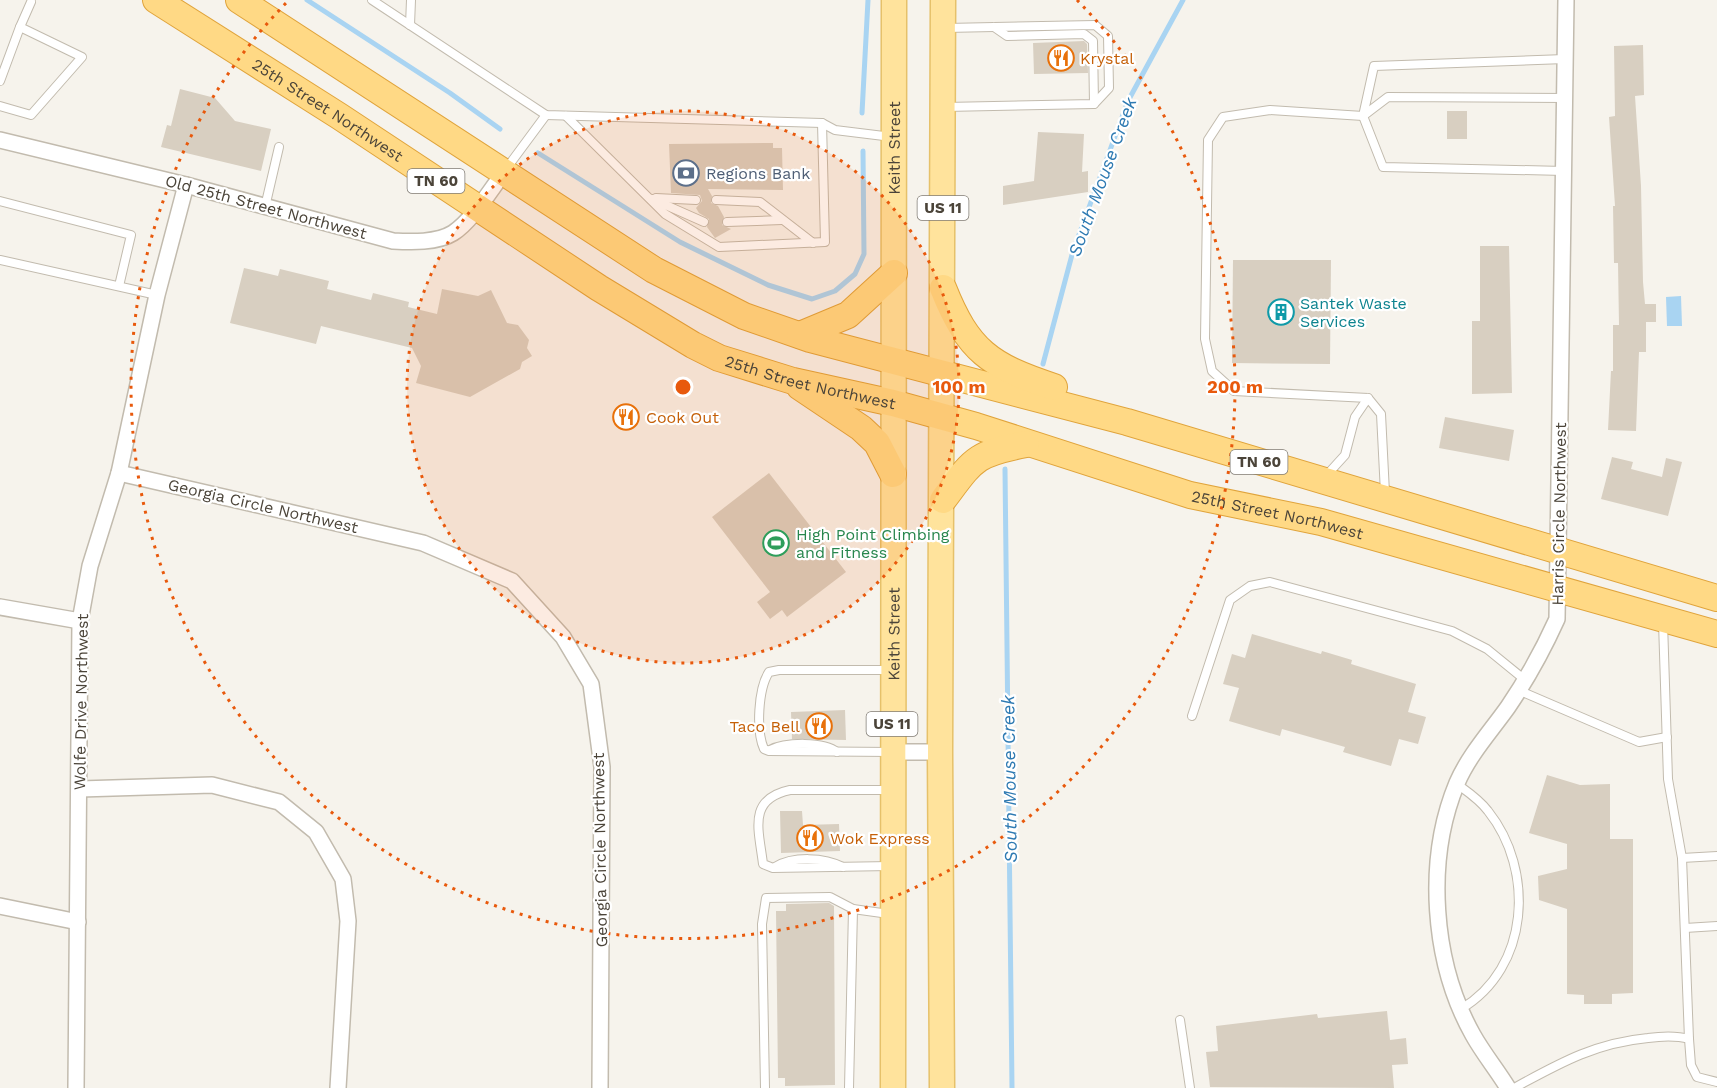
<svg xmlns="http://www.w3.org/2000/svg" width="1717" height="1088" font-family="'Work Sans',sans-serif">
	<style>
		.water { fill: #a9d4f2 }
		.lines { fill: none; stroke-linecap: round; stroke-linejoin: round }
		.stream { stroke: #a9d4f2; stroke-width: 5 }
		.building { fill: #d8cfc1 }
		.service-casing { stroke: #c2bbae; stroke-width: 10 }
		.minor-casing { stroke: #c2bbae; stroke-width: 18 }
		.primary-casing { stroke: #e6c16a; stroke-width: 27 }
		.trunk-casing { stroke: #e0a43c; stroke-width: 28 }
		.service { stroke: #fff; stroke-width: 8 }
		.minor { stroke: #fff; stroke-width: 15 }
		.primary { stroke: #ffe39c; stroke-width: 24 }
		.trunk { stroke: #ffd985; stroke-width: 26 }
		.ring { fill: none; stroke: #e8590c; stroke-width: 3; stroke-dasharray: 3 6 }
		.labels { text-anchor: middle; dominant-baseline: central; stroke-width: 4.5; stroke-linejoin: round; paint-order: stroke }
		.shield { fill: #fff; stroke: #817c74; stroke-width: 1.5 }
		.shield-label { font-size: 15px; font-weight: bold; fill: #4b4439 }
		.food-label { font-size: 16px; fill: #c56008; stroke: #fff; text-anchor: start }
		.street-label { font-size: 16px; fill: #4b4439; stroke: #fff }
		.service-label { font-size: 16px; fill: #4e5e75; stroke: #fff; text-anchor: start }
		.culture-label { font-size: 16px; fill: #0d838f; stroke: #fff; text-anchor: start }
		.leisure-label { font-size: 16px; fill: #27864d; stroke: #fff; text-anchor: start }
		.water-label { font-size: 18px; font-style: italic; fill: #2e7ab2; stroke: #fff }
		.centre { fill: #e8590c; stroke: #fff; stroke-width: 3 }
		.ring-label { font-size: 18px; text-anchor: middle; font-weight: bold; fill: #e8590c; stroke: #fff; stroke-width: 4.5; stroke-linejoin: round; paint-order: stroke }
	</style>
	<rect width="100%" height="100%" fill="#f6f3ec"/>
	<!-- water -->
	<polygon class="water" points="1681,296 1682,326 1667,326 1666,297"/>
	<g class="lines">
		<!-- stream -->
		<g class="stream">
			<polyline points="307,0 450,93 500,129"/>
			<polyline points="862,113 868,0"/>
			<polyline points="538,153 680,242 768,285 812,299 835,291 855,274 864,254 863,151"/>
			<polyline points="1043,364 1073,251 1128,101 1183,0"/>
			<polyline points="1005,469 1012,1088"/>
		</g>
	</g>
	<!-- building -->
	<g class="building">
		<polygon points="1084,41 1087,44 1088,73 1034,74 1033,43"/>
		<polygon points="1643,45 1644,95 1635,96 1641,186 1643,282 1645,304 1656,304 1656,322 1646,322 1646,352 1639,352 1636,431 1608,430 1611,371 1613,371 1613,325 1619,325 1618,263 1614,263 1613,206 1615,206 1609,117 1615,116 1614,46"/>
		<polygon points="180,89 215,98 235,121 271,129 261,171 161,147 167,125 171,126"/>
		<rect x="1447" y="111" width="20" height="28"/>
		<polygon points="1038,132 1084,134 1082,172 1088,171 1088,192 1003,205 1003,186 1034,181"/>
		<polygon points="773,143 773,148 782,148 783,190 708,189 712,196 711,203 718,206 724,217 722,225 731,229 715,238 707,227 709,219 699,213 696,208 702,201 700,195 671,193 669,144"/>
		<polygon points="1480,246 1509,246 1512,393 1472,394 1472,321 1480,321"/>
		<polygon points="1233,260 1331,260 1330,364 1232,363"/>
		<polygon points="244,268 278,276 280,269 329,281 327,289 371,300 373,293 409,302 408,307 437,314 442,289 478,296 491,290 507,323 518,325 529,340 527,348 532,356 522,362 520,369 470,397 416,383 421,366 412,348 321,326 316,344 230,323"/>
		<polygon points="1445,417 1514,430 1509,461 1439,448"/>
		<polygon points="1612,457 1633,462 1631,469 1662,477 1666,458 1682,462 1668,516 1601,499"/>
		<polygon points="769,473 846,572 787,617 782,610 770,619 757,602 770,592 712,517"/>
		<polygon points="1252,634 1321,654 1322,651 1352,660 1351,664 1416,684 1408,712 1426,717 1418,744 1399,739 1391,766 1343,752 1345,747 1282,729 1280,736 1229,721 1239,688 1223,684 1232,654 1245,658"/>
		<polygon points="845,710 846,740 792,739 791,712"/>
		<polygon points="1547,775 1580,785 1610,784 1610,839 1633,839 1633,993 1612,994 1612,1004 1584,1004 1584,995 1567,994 1567,909 1539,900 1538,876 1567,869 1567,844 1529,833"/>
		<polygon points="780,811 802,811 803,825 839,824 840,851 781,853"/>
		<polygon points="829,903 834,906 835,1085 785,1086 785,1078 778,1078 776,911 786,911 786,904"/>
		<polygon points="1387,1011 1390,1040 1406,1038 1408,1064 1392,1065 1394,1088 1210,1087 1206,1052 1218,1051 1216,1026 1317,1014 1318,1018"/>
	</g>
	<g class="lines">
		<!-- service casing -->
		<g class="service-casing">
			<g id="service">
				<polyline points="372,0 546,115 822,123 835,130 892,137"/>
				<polyline points="410,25 411,0"/>
				<polyline points="994,27 1007,36 1084,34 1093,41 1094,104"/>
				<polyline points="0,81 20,27"/>
				<polyline points="0,106 31,115 82,57 20,27 31,2"/>
				<polyline points="945,107 1094,104 1109,88 1108,36 1095,25 946,28"/>
				<polyline points="566,116 665,214 719,247 825,242 822,123"/>
				<polyline points="506,169 546,115"/>
				<polyline points="1564,171 1383,167 1363,116 1374,66 1565,59"/>
				<polyline points="656,198 696,200"/>
				<polyline points="652,199 704,222"/>
				<polyline points="716,200 760,202 813,243"/>
				<polyline points="0,201 131,235 119,286"/>
				<polyline points="265,207 279,147"/>
				<polyline points="727,222 782,220"/>
				<polyline points="0,260 157,295"/>
				<polyline points="1368,398 1234,391 1212,371 1205,339 1208,140 1223,117 1270,110 1363,116 1388,97 1565,98"/>
				<polyline points="1325,477 1345,455 1355,417 1368,398 1381,414 1385,493"/>
				<polyline points="1663,622 1668,779 1682,858 1689,1039"/>
				<path d="M890,670H779L769,672C758,689 756,731 764,749L769,751L892,752"/>
				<polyline points="1518,690 1639,742 1667,737"/>
				<polyline points="1192,716 1230,600 1250,586 1270,582 1452,631 1487,649 1525,680"/>
				<path d="M770,750C785,742 824,741 837,752"/>
				<path d="M1457,784C1468,792 1480,800 1488,811C1535,870 1530,968 1461,1009"/>
				<path d="M890,790H790C747,799 759,830 763,864L773,868L890,866"/>
				<polyline points="1682,858 1717,856"/>
				<path d="M775,867C793,856 824,857 843,867"/>
				<polyline points="1685,928 1717,926"/>
				<polyline points="1180,1020 1190,1088"/>
				<polyline points="765,1088 762,924 766,898 830,897 853,909 889,914"/>
				<polyline points="849,1088 853,909"/>
				<path d="M1514,1088C1560,1063 1595,1043 1648,1038C1662,1036 1675,1035 1689,1039L1691,1065L1697,1077L1717,1082"/>
			</g>
		</g>
		<!-- minor casing -->
		<g class="minor-casing">
			<g id="minor">
				<path d="M0,140L186,185L393,241C411,242 437,243 453,233C472,221 491,189 505,171"/>
				<polyline points="119,473 423,543 512,581 563,637 591,684 602,767 600,1088"/>
				<polyline points="0,607 80,621"/>
				<polyline points="892,752 940,752"/>
				<polyline points="80,789 212,785 279,802 316,832 343,879 348,921 338,1088"/>
				<polyline points="0,906 78,922"/>
				<polyline points="76,1088 80,621 90,566 119,473 157,295 186,185"/>
				<path d="M1508,1088C1497,1070 1483,1053 1473,1035C1432,962 1425,860 1457,783C1469,755 1491,731 1508,707C1527,679 1543,650 1557,619L1566,0"/>
			</g>
		</g>
		<!-- primary casing -->
		<g class="primary-casing">
			<g id="primary">
				<path id="s1" d="M893,1088L894,0"/>
				<polyline points="942,1088 940,752 943,0"/>
			</g>
		</g>
		<!-- trunk casing -->
		<g class="trunk-casing">
			<g id="trunk">
				<path id="s2" d="M156,0L339,116L599,288L693,345L719,358L793,381L893,403L976,426L1190,495L1321,522L1717,634"/>
				<polyline points="239,0 654,270 744,316 810,339 1127,422 1717,598"/>
				<path d="M943,288C968,351 990,366 1054,387"/>
				<polyline points="800,335 848,315 894,273"/>
				<polyline points="800,387 861,428 877,443 893,474"/>
				<path d="M943,500C974,459 974,454 1026,444"/>
			</g>
		</g>
		<!-- service -->
		<use href="#service" class="service"/>
		<!-- minor -->
		<use href="#minor" class="minor"/>
		<!-- primary -->
		<use href="#primary" class="primary"/>
		<!-- trunk -->
		<use href="#trunk" class="trunk"/>
	</g>
	<!-- distance rings -->
	<circle cx="683" cy="387" r="276" fill="#e8590c" fill-opacity=".12"/>
	<g class="ring">
		<circle cx="683" cy="387" r="276"/>
		<path d="M1077 0A552 552 0 1 1 289 0"/>
	</g>
	<!-- icons -->
	<defs>
		<g id="restaurant-ring" transform="scale(1.35)"><circle r="9.5" fill="#fff" stroke="#e8710a" stroke-width="1.5"/><path d="M-5-6h1v4h1v-4h1v4h1v-4h1v5L-1.5 .5V6h-2V.5L-5-1ZM5-6V6H3V1.5H1.5Q1.5-4 5-6Z" fill="#e8710a"/></g>
		<g id="bank-ring" transform="scale(1.35)"><circle r="9.5" fill="#fff" stroke="#5c6f8a" stroke-width="1.5"/><path d="M-6-4H6V4H-6ZM0-2.3a2.3 2.3 0 1 0 0 4.6a2.3 2.3 0 1 0 0-4.6Z" fill="#5c6f8a"/></g>
		<g id="building-ring" transform="scale(1.35)"><circle r="9.5" fill="#fff" stroke="#0f9aa8" stroke-width="1.5"/><path d="M-4-6H4V6H1V3H-1V6H-4ZM-2.5-4.3h1.7v1.8h-1.7ZM.8-4.3h1.7v1.8H.8ZM-2.5-1h1.7V.8h-1.7ZM.8-1h1.7V.8H.8Z" fill="#0f9aa8"/></g>
		<g id="stadium-ring" transform="scale(1.35)"><circle r="9.5" fill="#fff" stroke="#2e9e5b" stroke-width="1.5"/><path d="M0-5a6.5 5 0 1 0 0 10a6.5 5 0 1 0 0-10ZM-3.5-1.8h7v3.6h-7Z" fill="#2e9e5b"/></g>
	</defs>
	<g fill-rule="evenodd">
		<use href="#restaurant-ring" x="1061" y="58"/>
		<use href="#bank-ring" x="686" y="173"/>
		<use href="#building-ring" x="1281" y="312"/>
		<use href="#restaurant-ring" x="626" y="417"/>
		<use href="#stadium-ring" x="776" y="543"/>
		<use href="#restaurant-ring" x="819" y="726"/>
		<use href="#restaurant-ring" x="810" y="838"/>
	</g>
	<g class="labels">
		<!-- shield labels -->
		<g class="shield">
			<rect x="407.5" y="169" width="57" height="24" rx="4.5"/>
			<rect x="917.5" y="196" width="51" height="24" rx="4.5"/>
			<rect x="1230.5" y="450" width="57" height="24" rx="4.5"/>
			<rect x="866.5" y="712" width="51" height="24" rx="4.5"/>
		</g>
		<g class="shield-label">
			<text x="436" y="181">TN 60</text>
			<text x="943" y="208">US 11</text>
			<text x="1259" y="462">TN 60</text>
			<text x="892" y="724">US 11</text>
		</g>
		<!-- food labels -->
		<g class="food-label">
			<text x="1080" y="58">Krystal</text>
			<text x="646" y="417">Cook Out</text>
			<text x="800" y="726" text-anchor="end">Taco Bell</text>
			<text x="830" y="838">Wok Express</text>
		</g>
		<!-- street labels -->
		<g class="street-label">
			<text stroke="none"><textPath href="#s2" startOffset="204">25th Street Northwest</textPath></text>
			<text stroke="none"><textPath href="#s1" startOffset="940">Keith Street</textPath></text>
			<text transform="translate(266 207) rotate(15)">Old 25th Street Northwest</text>
			<text stroke="none"><textPath href="#s2" startOffset="762">25th Street Northwest</textPath></text>
			<text transform="translate(263 506) rotate(13)">Georgia Circle Northwest</text>
			<text stroke="none"><textPath href="#s2" startOffset="1248">25th Street Northwest</textPath></text>
			<text transform="translate(1559 514) rotate(-89)">Harris Circle Northwest</text>
			<text stroke="none"><textPath href="#s1" startOffset="454">Keith Street</textPath></text>
			<text transform="translate(81 702) rotate(-89)">Wolfe Drive Northwest</text>
			<text transform="translate(600 850) rotate(-91)">Georgia Circle Northwest</text>
		</g>
		<!-- service labels -->
		<g class="service-label">
			<text x="706" y="173">Regions Bank</text>
		</g>
		<!-- culture labels -->
		<g class="culture-label">
			<text x="1300" y="303">Santek Waste<tspan x="1300" dy="18">Services</tspan></text>
		</g>
		<!-- leisure labels -->
		<g class="leisure-label">
			<text x="796" y="534">High Point Climbing<tspan x="796" dy="18">and Fitness</tspan></text>
		</g>
		<!-- water labels -->
		<g class="water-label">
			<text transform="translate(1102 177) rotate(-70)">South Mouse Creek</text>
			<text transform="translate(1009 779) rotate(-91)">South Mouse Creek</text>
		</g>
	</g>
	<circle cx="683" cy="387" r="9" class="centre"/>
	<g class="ring-label">
		<text x="959" y="393">100 m</text>
		<text x="1235" y="393">200 m</text>
	</g>
</svg>
